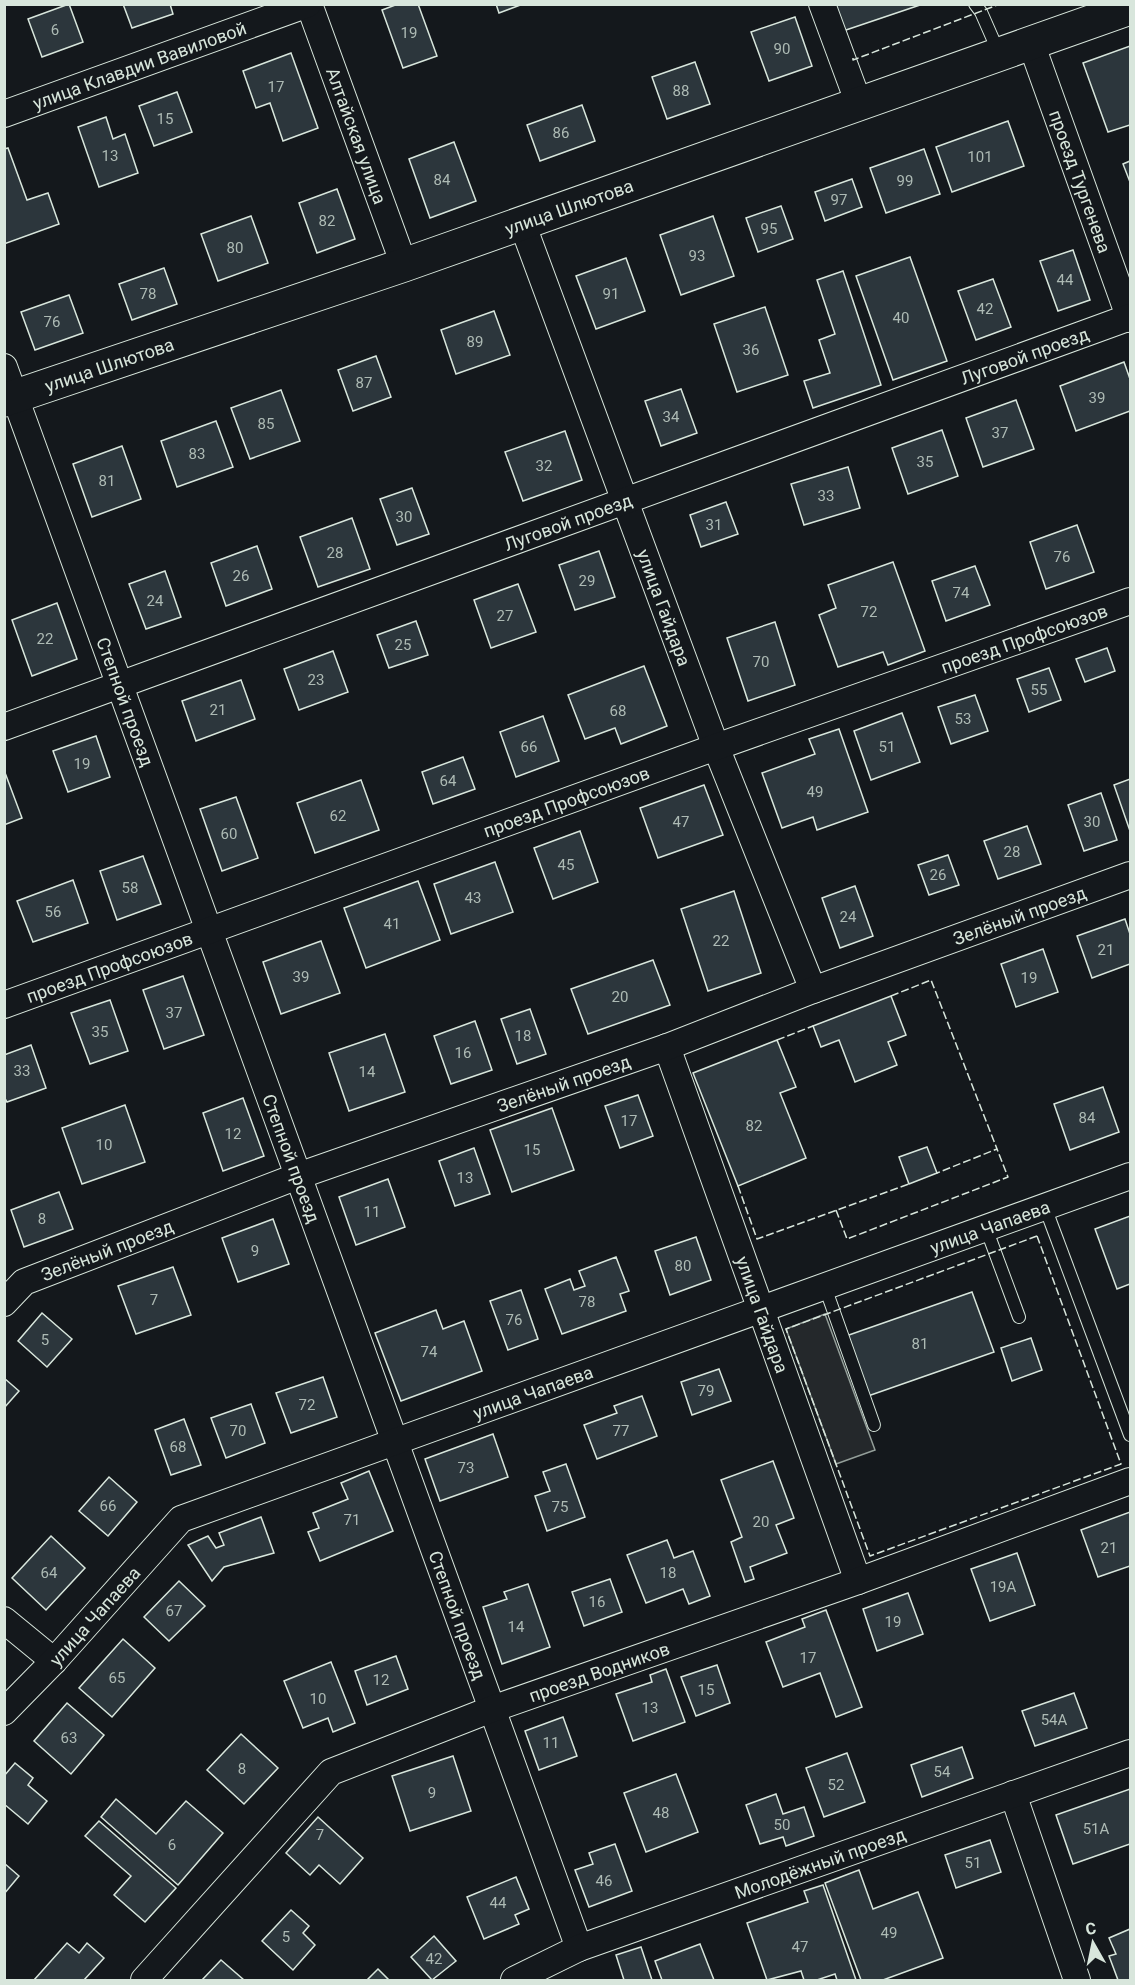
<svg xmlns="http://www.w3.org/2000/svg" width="1135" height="1985" font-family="Roboto,sans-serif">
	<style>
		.parking { fill: #24282b; stroke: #939e99; stroke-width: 1.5 }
		.building { fill: #2c363c; stroke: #d8e6dc; stroke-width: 1.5 }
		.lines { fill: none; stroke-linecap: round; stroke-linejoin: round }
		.service-casing { stroke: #d8e6dc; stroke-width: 14 }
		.minor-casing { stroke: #d8e6dc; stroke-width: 28 }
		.secondary-casing { stroke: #d8e6dc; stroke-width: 35 }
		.service { stroke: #14181c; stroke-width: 12 }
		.minor { stroke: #14181c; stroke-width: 26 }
		.secondary { stroke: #14181c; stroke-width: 33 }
		.fence { stroke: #d8e6dc; stroke-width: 1.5; stroke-dasharray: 8 3; stroke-linecap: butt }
		.labels { text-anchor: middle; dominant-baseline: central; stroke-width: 4.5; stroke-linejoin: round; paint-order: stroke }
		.number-label { font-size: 15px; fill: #adbab4 }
		.street-label { font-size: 18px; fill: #d8e6dc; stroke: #14181c }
	</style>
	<rect width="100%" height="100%" fill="#14181c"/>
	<!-- parking -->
	<polygon class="parking" points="825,1314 875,1450 836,1464 786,1329"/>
	<!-- building -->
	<g class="building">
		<polygon points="69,4 83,42 42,57 28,19"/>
		<polygon points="123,4 170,4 173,14 132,28"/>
		<polygon points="398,4 418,4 437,56 403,68 382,10"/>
		<polygon points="496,4 523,4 499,13"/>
		<polygon points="834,4 923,4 843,31"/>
		<polygon points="795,17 812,66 769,81 751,32"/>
		<polygon points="1130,46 1130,125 1108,132 1083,63"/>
		<polygon points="291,53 318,128 283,141 270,103 256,108 243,71"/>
		<polygon points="695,62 710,104 667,119 652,77"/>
		<polygon points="177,92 192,132 154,146 139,106"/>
		<polygon points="582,105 595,141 540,161 527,125"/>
		<polygon points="106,117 113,139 125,134 138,173 99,187 78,127"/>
		<polygon points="1008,121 1024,166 952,192 936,147"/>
		<polygon points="454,142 476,201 430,218 409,159"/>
		<polygon points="8,148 27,200 48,193 59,224 4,244 4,149"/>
		<polygon points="924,149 940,194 886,213 870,168"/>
		<polygon points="1130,161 1130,182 1123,164"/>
		<polygon points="852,179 862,207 825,221 815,192"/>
		<polygon points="337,189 355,239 317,253 299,203"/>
		<polygon points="781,206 793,239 758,252 746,218"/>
		<polygon points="251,216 268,263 218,281 201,234"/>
		<polygon points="713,216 734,276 681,295 660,235"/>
		<polygon points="1073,250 1090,300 1058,311 1040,261"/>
		<polygon points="910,257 947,361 893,380 856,276"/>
		<polygon points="626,258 645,311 596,329 576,276"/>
		<polygon points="164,268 177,304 132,320 119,284"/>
		<polygon points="843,271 881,385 813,408 804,381 830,373 819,340 835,334 817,280"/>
		<polygon points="993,279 1011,327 976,340 958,291"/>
		<polygon points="69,295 83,333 35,350 21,312"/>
		<polygon points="765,307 788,375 737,392 714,324"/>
		<polygon points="494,311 510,355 456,374 441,330"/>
		<polygon points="376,356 391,397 353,411 338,370"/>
		<polygon points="1124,362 1130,379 1130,411 1076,431 1060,386"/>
		<polygon points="681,389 697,433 661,446 645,401"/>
		<polygon points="281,390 300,441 250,459 231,408"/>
		<polygon points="1016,400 1034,449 983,467 966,418"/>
		<polygon points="216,421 233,467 177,487 161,441"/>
		<polygon points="942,430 958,476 908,494 892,448"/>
		<polygon points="565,431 582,480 523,501 505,452"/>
		<polygon points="122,446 141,499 92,517 73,464"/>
		<polygon points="848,467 860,508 804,525 791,484"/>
		<polygon points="412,488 429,534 397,545 380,499"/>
		<polygon points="726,502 738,534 701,547 690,515"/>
		<polygon points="352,518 370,569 318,587 300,537"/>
		<polygon points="1077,525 1094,572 1046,589 1030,542"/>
		<polygon points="257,546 272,589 226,606 211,563"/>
		<polygon points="599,551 615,597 575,610 559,565"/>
		<polygon points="893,562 925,651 888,665 883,652 838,667 819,615 836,608 828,585"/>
		<polygon points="975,566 990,605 946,621 932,581"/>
		<polygon points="165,571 181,617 146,629 129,584"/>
		<polygon points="518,584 536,632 491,648 474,600"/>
		<polygon points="57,603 77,659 32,676 12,620"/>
		<polygon points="416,621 428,655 389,668 377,635"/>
		<polygon points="775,622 795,685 748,701 727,638"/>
		<polygon points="1107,648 1115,671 1085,682 1076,659"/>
		<polygon points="333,651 348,692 299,710 284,669"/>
		<polygon points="644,666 667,726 621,744 615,728 585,739 568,695"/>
		<polygon points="1049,668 1061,700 1029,712 1017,679"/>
		<polygon points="241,680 255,719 196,741 182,701"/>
		<polygon points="975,695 988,731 951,744 938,707"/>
		<polygon points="902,713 920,762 871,780 854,731"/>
		<polygon points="543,716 559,761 516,777 500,732"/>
		<polygon points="839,729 868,812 817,830 813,817 782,828 762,773 815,754 809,739"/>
		<polygon points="96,736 110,777 68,792 53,751"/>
		<polygon points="463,757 475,789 433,804 422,772"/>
		<polygon points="4,770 22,818 4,825"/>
		<polygon points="1130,779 1130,831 1114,785"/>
		<polygon points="361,780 379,830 315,853 297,803"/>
		<polygon points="704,785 723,835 658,858 640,808"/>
		<polygon points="1101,793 1117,840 1084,851 1068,805"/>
		<polygon points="236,797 258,858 222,871 200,809"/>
		<polygon points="1027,826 1041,864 998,879 984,841"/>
		<polygon points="580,831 598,882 553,899 534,848"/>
		<polygon points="948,855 959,885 929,895 918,865"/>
		<polygon points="143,856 161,904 117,920 100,871"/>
		<polygon points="495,862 513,912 451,934 434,884"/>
		<polygon points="73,880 88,923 33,942 17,901"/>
		<polygon points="418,881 440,940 366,968 344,908"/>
		<polygon points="855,886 873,936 840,948 822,898"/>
		<polygon points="734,891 761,973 708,991 681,909"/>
		<polygon points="1125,919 1130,934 1130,964 1092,978 1077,936"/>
		<polygon points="321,941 340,993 281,1014 263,962"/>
		<polygon points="1043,949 1058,992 1016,1007 1001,964"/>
		<polygon points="653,960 670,1005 588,1034 571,989"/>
		<polygon points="183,976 204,1035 164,1049 143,990"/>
		<polygon points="891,996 906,1035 888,1042 897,1065 855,1082 839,1040 821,1047 813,1026"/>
		<polygon points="110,1000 128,1051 90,1064 71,1013"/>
		<polygon points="530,1009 546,1054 517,1064 501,1019"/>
		<polygon points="475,1021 492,1070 451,1084 434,1036"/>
		<polygon points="385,1034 405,1092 349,1111 329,1053"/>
		<polygon points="777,1040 796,1087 780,1093 806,1158 738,1186 693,1073"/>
		<polygon points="31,1045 46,1088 7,1102 4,1097 4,1055"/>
		<polygon points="1103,1087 1119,1132 1070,1150 1054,1104"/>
		<polygon points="638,1095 653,1136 620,1148 605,1106"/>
		<polygon points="243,1098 264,1156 223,1171 203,1113"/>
		<polygon points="125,1105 145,1162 82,1184 62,1128"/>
		<polygon points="552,1108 574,1170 512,1192 490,1130"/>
		<polygon points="927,1147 937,1173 909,1184 899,1157"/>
		<polygon points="474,1148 490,1194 455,1206 439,1161"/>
		<polygon points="388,1179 405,1227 356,1245 339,1197"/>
		<polygon points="59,1192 73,1229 24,1247 11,1210"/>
		<polygon points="1130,1216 1130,1284 1117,1289 1095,1229"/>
		<polygon points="273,1219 289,1264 238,1282 222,1238"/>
		<polygon points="696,1237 711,1280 670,1295 655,1251"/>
		<polygon points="616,1257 629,1291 620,1294 626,1311 562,1334 545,1289 570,1279 574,1290 585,1286 579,1271"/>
		<polygon points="173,1267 191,1315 136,1334 118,1286"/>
		<polygon points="521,1290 538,1339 508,1350 490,1301"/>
		<polygon points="972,1292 994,1352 868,1396 846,1336"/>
		<polygon points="436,1310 443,1329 464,1321 482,1371 401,1401 375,1333"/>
		<polygon points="42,1313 72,1339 47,1367 18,1341"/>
		<polygon points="1031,1338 1042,1370 1012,1381 1001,1348"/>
		<polygon points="719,1369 731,1401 692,1415 681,1382"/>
		<polygon points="323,1377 337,1417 291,1433 276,1393"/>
		<polygon points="4,1378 19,1391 4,1408"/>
		<polygon points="642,1396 657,1436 597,1459 584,1425 617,1413 614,1406"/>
		<polygon points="251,1404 265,1443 226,1458 211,1418"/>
		<polygon points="184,1419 201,1465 171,1475 155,1430"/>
		<polygon points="493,1434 508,1477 440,1501 425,1459"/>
		<polygon points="773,1461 794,1518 776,1525 787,1553 750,1567 754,1579 745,1582 731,1542 742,1537 721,1480"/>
		<polygon points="566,1464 585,1517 547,1531 535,1496 550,1491 543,1472"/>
		<polygon points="369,1471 393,1531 320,1561 308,1532 319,1528 313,1513 348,1499 341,1483"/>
		<polygon points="109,1477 137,1502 108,1536 79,1511"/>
		<polygon points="1130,1512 1130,1566 1098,1577 1081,1530"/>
		<polygon points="261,1517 274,1553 224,1567 212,1581 188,1545 208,1536 216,1548 224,1545 219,1533"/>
		<polygon points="51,1536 85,1568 46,1610 12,1578"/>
		<polygon points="667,1540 674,1558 693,1551 710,1596 689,1604 683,1589 646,1603 627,1555"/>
		<polygon points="1017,1553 1035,1605 990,1621 971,1569"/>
		<polygon points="610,1579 622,1612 584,1626 572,1592"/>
		<polygon points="179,1581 205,1606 169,1641 144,1617"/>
		<polygon points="528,1584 550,1647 502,1664 483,1607 507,1599 504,1592"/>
		<polygon points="908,1593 923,1634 877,1651 863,1609"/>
		<polygon points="826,1610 862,1707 836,1717 820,1673 783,1687 766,1642 805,1627 802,1619"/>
		<polygon points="123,1639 155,1668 112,1717 79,1688"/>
		<polygon points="396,1656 408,1689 367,1705 355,1671"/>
		<polygon points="331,1662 355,1723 333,1732 328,1718 303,1728 284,1681"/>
		<polygon points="717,1665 730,1703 696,1716 681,1677"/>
		<polygon points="666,1669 685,1722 633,1741 616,1694 652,1682 650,1675"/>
		<polygon points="1074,1693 1087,1728 1035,1746 1022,1711"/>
		<polygon points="67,1703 104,1735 71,1774 34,1741"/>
		<polygon points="563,1717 577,1756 539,1770 525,1731"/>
		<polygon points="241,1734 278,1768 244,1804 207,1770"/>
		<polygon points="962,1747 973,1778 922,1797 911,1765"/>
		<polygon points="847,1753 865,1802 824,1817 806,1768"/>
		<polygon points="453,1756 471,1811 410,1831 392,1776"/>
		<polygon points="15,1763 33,1778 28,1785 47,1801 28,1824 4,1804 4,1776"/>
		<polygon points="676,1774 698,1832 646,1852 624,1793"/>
		<polygon points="1130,1789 1130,1844 1073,1864 1056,1815"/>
		<polygon points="776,1794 783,1814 804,1807 814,1836 786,1846 783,1837 760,1844 746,1805"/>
		<polygon points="116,1799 156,1834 186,1801 223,1833 178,1885 101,1817"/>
		<polygon points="318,1817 363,1858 340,1884 319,1865 310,1875 286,1853"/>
		<polygon points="99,1821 176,1888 145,1922 114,1895 131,1876 85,1836"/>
		<polygon points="990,1840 1001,1872 956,1888 945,1855"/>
		<polygon points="615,1844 632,1891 589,1907 575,1870 593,1864 589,1853"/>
		<polygon points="4,1863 19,1876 4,1894"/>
		<polygon points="859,1870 873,1909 918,1892 943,1958 883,1980 861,1980 825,1883"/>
		<polygon points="516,1877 529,1909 515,1915 519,1924 484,1939 467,1897"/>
		<polygon points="823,1885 856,1980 837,1980 835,1974 817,1980 804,1980 801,1971 767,1980 747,1923 808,1902 804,1891"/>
		<polygon points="291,1910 309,1926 303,1933 315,1945 293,1970 262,1941"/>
		<polygon points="1130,1929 1130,1980 1118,1980 1109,1956 1116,1954 1109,1938"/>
		<polygon points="434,1936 456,1961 432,1980 411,1957"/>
		<polygon points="67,1943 79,1953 87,1943 104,1958 84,1980 34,1980"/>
		<polygon points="700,1944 714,1980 662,1980 655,1961"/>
		<polygon points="641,1947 652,1980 624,1980 616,1955"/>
		<polygon points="221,1960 244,1980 202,1980"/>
		<polygon points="378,1969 389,1980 367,1980"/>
	</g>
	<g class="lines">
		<!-- service casing -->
		<g class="service-casing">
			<g id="service">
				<polyline points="975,4 981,12 999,53"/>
				<polyline points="1045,1207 1130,1435"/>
				<polyline points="986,1228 1019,1317"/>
				<polyline points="825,1287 874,1425"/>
			</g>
		</g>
		<!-- minor casing -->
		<g class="minor-casing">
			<g id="minor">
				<path id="s1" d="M309,4L404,265"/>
				<polyline points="822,4 859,104"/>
				<path id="s2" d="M1031,43L1130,319"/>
				<path id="s3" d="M4,114L308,4"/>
				<path id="s4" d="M522,223L716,747L813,990"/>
				<path id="s5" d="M4,367L579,1948"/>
				<path id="s6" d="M4,727L1130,317"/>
				<path id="s7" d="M4,1005L716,747L1130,601"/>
				<path id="s8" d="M667,1047L858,1581"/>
				<path id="s9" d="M4,1303L24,1282L298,1176L667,1047L813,990L1130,875"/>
				<polyline points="4,1620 54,1661"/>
				<path id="s10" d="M4,1712L54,1661L181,1519L1130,1176"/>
				<polyline points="1013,1794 1077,1980"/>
				<path id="s11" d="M144,1980L331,1772L492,1709L858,1581L1130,1481"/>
				<path id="s12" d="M514,1980L579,1948L1130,1753"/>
			</g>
		</g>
		<!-- secondary casing -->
		<g class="secondary-casing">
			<g id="secondary">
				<path id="s13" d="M4,400L404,265L1130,8"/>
			</g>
		</g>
		<!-- service -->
		<use href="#service" class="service"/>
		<!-- minor -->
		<use href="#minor" class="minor"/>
		<!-- secondary -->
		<use href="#secondary" class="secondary"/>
		<!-- fence -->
		<g class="fence">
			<polyline points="853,58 853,60 1000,4"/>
			<polyline points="891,996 931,980 997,1149 937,1173"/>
			<polyline points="777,1040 813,1026"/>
			<polyline points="738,1186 757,1239 909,1184"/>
			<polyline points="836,1210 847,1239 1008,1177 997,1149"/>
			<polygon points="1037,1236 1121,1464 870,1556 786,1329"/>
		</g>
	</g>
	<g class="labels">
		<!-- number labels -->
		<g class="number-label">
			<text x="55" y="30">6</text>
			<text x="409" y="33">19</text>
			<text x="782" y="49">90</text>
			<text x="276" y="87">17</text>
			<text x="681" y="91">88</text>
			<text x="165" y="119">15</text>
			<text x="561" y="133">86</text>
			<text x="110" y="156">13</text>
			<text x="980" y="157">101</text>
			<text x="442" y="180">84</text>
			<text x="905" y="181">99</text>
			<text x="839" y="200">97</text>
			<text x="327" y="221">82</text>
			<text x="769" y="229">95</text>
			<text x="235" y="248">80</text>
			<text x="697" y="256">93</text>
			<text x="1065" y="280">44</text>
			<text x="148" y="294">78</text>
			<text x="611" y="294">91</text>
			<text x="985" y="309">42</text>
			<text x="901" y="318">40</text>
			<text x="52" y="322">76</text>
			<text x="475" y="342">89</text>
			<text x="751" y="350">36</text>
			<text x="364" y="383">87</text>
			<text x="1097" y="398">39</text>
			<text x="671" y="417">34</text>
			<text x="266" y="424">85</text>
			<text x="1000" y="433">37</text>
			<text x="197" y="454">83</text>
			<text x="925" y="462">35</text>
			<text x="544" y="466">32</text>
			<text x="107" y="481">81</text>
			<text x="826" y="496">33</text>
			<text x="404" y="517">30</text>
			<text x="714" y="525">31</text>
			<text x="335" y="553">28</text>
			<text x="1062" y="557">76</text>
			<text x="241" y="576">26</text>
			<text x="587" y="581">29</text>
			<text x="961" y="593">74</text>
			<text x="155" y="601">24</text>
			<text x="869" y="612">72</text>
			<text x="505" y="616">27</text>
			<text x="45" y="639">22</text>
			<text x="403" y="645">25</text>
			<text x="761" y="662">70</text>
			<text x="316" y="680">23</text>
			<text x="1039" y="690">55</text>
			<text x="218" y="710">21</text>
			<text x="618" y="711">68</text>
			<text x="963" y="719">53</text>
			<text x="529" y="747">66</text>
			<text x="887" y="747">51</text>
			<text x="82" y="764">19</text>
			<text x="448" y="781">64</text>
			<text x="815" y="792">49</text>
			<text x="338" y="816">62</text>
			<text x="681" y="822">47</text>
			<text x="1092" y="822">30</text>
			<text x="229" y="834">60</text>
			<text x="1012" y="852">28</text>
			<text x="566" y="865">45</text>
			<text x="938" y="875">26</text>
			<text x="130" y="888">58</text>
			<text x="473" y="898">43</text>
			<text x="53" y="912">56</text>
			<text x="848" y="917">24</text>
			<text x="392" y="924">41</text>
			<text x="721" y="941">22</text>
			<text x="1106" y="950">21</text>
			<text x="301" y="977">39</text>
			<text x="1029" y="978">19</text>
			<text x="620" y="997">20</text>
			<text x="174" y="1013">37</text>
			<text x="100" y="1032">35</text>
			<text x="523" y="1036">18</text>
			<text x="463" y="1053">16</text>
			<text x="22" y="1071">33</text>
			<text x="367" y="1072">14</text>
			<text x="1087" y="1118">84</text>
			<text x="629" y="1121">17</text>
			<text x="754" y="1126">82</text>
			<text x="233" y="1134">12</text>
			<text x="104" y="1145">10</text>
			<text x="532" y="1150">15</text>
			<text x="465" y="1178">13</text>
			<text x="372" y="1212">11</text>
			<text x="42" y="1219">8</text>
			<text x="255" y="1251">9</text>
			<text x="683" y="1266">80</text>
			<text x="154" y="1300">7</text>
			<text x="587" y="1302">78</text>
			<text x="514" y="1320">76</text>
			<text x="45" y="1340">5</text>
			<text x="920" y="1344">81</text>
			<text x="429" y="1352">74</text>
			<text x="706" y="1391">79</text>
			<text x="307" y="1405">72</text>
			<text x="238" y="1431">70</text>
			<text x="621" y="1431">77</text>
			<text x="178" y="1447">68</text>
			<text x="466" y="1468">73</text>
			<text x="108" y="1506">66</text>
			<text x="560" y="1507">75</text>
			<text x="352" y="1520">71</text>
			<text x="761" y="1522">20</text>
			<text x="1109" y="1548">21</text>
			<text x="49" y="1573">64</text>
			<text x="668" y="1573">18</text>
			<text x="1003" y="1587">19А</text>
			<text x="597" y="1602">16</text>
			<text x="174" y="1611">67</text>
			<text x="893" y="1622">19</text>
			<text x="516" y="1627">14</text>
			<text x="808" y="1658">17</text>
			<text x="117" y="1678">65</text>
			<text x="381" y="1680">12</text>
			<text x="706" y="1690">15</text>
			<text x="318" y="1699">10</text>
			<text x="650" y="1708">13</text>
			<text x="1054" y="1720">54А</text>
			<text x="69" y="1738">63</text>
			<text x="551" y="1743">11</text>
			<text x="242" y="1769">8</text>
			<text x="942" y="1772">54</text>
			<text x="836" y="1785">52</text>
			<text x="432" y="1793">9</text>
			<text x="661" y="1813">48</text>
			<text x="782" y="1825">50</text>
			<text x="1096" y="1829">51А</text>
			<text x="320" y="1835">7</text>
			<text x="172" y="1845">6</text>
			<text x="973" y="1863">51</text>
			<text x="604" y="1881">46</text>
			<text x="498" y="1903">44</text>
			<text x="889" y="1933">49</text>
			<text x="286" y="1937">5</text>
			<text x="800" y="1947">47</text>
			<text x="434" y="1959">42</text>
		</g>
		<!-- street labels -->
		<g class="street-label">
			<text stroke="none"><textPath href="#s3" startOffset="144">улица Клавдии Вавиловой</textPath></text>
			<text stroke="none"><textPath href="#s1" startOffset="140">Алтайская улица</textPath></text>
			<text stroke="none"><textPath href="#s2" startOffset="147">проезд Тургенева</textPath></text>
			<text stroke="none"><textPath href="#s13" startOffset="597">улица Шлютова</textPath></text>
			<text stroke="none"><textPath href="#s6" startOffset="1086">Луговой проезд</textPath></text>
			<text stroke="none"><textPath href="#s13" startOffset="111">улица Шлютова</textPath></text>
			<text stroke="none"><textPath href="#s6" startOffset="600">Луговой проезд</textPath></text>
			<text stroke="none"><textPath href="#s4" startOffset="410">улица Гайдара</textPath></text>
			<text stroke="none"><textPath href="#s7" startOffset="1084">проезд Профсоюзов</textPath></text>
			<text stroke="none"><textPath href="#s5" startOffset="356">Степной проезд</textPath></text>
			<text stroke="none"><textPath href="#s7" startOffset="598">проезд Профсоюзов</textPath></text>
			<text stroke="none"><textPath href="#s9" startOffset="1090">Зелёный проезд</textPath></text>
			<text stroke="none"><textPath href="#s7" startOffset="112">проезд Профсоюзов</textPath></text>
			<text stroke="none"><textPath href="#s9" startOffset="604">Зелёный проезд</textPath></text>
			<text stroke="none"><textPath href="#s5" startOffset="842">Степной проезд</textPath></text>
			<text stroke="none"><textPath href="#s10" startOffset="1122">улица Чапаева</textPath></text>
			<text stroke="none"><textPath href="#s9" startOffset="118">Зелёный проезд</textPath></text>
			<text stroke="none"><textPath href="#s8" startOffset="284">улица Гайдара</textPath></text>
			<text stroke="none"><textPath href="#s10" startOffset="636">улица Чапаева</textPath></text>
			<text stroke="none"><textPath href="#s5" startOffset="1328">Степной проезд</textPath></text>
			<text stroke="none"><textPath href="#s10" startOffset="132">улица Чапаева</textPath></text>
			<text stroke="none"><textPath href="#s11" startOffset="566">проезд Водников</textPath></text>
			<text stroke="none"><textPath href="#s12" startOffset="328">Молодёжный проезд</textPath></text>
		</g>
	</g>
	<!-- border -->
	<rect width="1135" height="1985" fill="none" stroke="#d8e6dc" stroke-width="12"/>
	<!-- north arrow -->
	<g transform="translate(1093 1943) rotate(351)" stroke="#14181c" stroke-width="4.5" paint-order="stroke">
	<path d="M0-4.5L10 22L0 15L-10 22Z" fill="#d8e6dc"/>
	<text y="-9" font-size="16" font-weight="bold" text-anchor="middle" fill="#d8e6dc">С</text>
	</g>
</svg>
